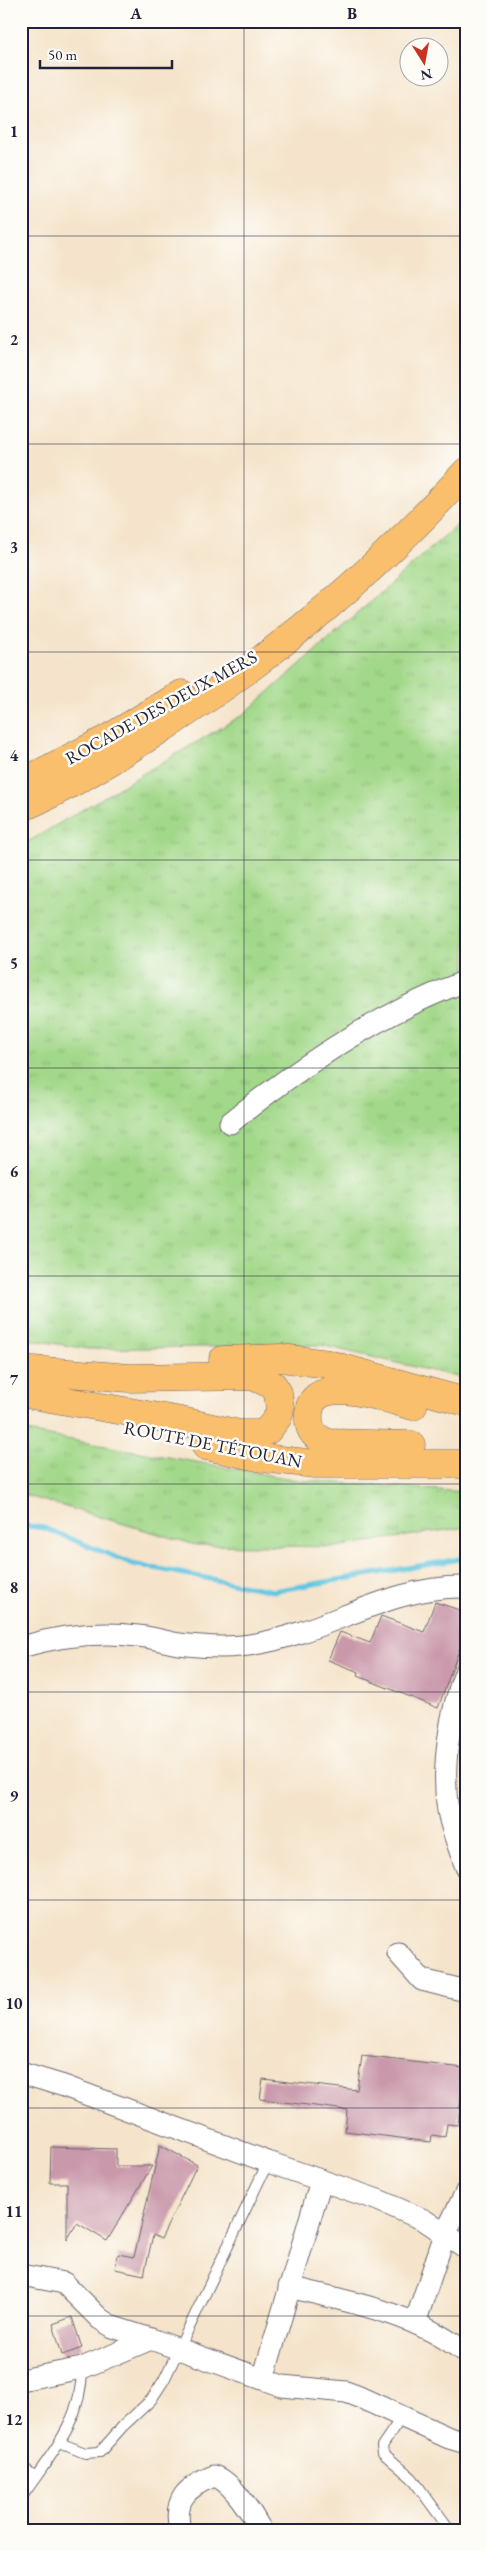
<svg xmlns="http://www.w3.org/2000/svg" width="487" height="2551" font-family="'EB Garamond',serif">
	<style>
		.grass { fill: url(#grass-tufts); stroke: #627d62 }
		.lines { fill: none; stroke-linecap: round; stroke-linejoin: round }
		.stream { stroke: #63c6e1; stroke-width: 5 }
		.building { fill: #c998aa }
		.lane-casing { stroke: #6c666d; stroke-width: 12 }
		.street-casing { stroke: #6c666d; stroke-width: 23 }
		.highway-casing { stroke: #6c666d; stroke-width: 29 }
		.lane { stroke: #fff; stroke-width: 10 }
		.street { stroke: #fff; stroke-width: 21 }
		.highway { stroke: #f9bf6d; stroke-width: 28 }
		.grid { fill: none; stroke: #22223b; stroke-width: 1; stroke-opacity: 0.55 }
		.labels { text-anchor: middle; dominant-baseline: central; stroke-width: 5; stroke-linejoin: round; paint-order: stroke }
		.street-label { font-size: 18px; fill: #22223b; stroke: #fdfcf7 }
		.neatline { fill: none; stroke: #22223b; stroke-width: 2 }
		.grid-label { font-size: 16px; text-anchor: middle; font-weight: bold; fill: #22223b }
	</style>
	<defs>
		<pattern id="grass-tufts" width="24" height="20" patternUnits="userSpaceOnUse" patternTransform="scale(1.25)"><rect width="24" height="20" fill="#a2d889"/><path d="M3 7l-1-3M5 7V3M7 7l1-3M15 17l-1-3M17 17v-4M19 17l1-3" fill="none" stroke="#8bb977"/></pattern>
	</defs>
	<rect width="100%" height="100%" fill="#fdfcf7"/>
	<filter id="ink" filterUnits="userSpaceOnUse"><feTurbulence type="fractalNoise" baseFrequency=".02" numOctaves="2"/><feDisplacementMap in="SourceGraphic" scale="10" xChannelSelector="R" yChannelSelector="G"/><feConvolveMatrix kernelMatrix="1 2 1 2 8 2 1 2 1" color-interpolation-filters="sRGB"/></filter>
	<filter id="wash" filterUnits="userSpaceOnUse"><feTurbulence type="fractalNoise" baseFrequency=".0096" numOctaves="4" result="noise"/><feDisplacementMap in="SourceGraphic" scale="20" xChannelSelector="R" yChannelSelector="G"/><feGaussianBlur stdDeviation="1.12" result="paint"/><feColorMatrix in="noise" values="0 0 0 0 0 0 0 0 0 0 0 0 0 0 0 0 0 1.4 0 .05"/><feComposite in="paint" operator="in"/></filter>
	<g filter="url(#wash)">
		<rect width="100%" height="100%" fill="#f5e4cb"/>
		<!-- grass -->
		<g class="grass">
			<polygon points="466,517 466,1379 321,1345 89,1349 21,1338 21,846 244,714"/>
			<polygon points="21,1431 297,1480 466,1492 466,1527 335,1547 196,1545 21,1494"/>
		</g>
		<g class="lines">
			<!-- stream -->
			<polyline class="stream" points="21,1525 44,1528 133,1564 273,1591 466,1558"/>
		</g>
		<g id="blocks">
			<!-- building -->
			<g class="building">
				<polygon points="435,1602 466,1612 466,1631 438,1708 358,1676 359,1672 328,1660 340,1632 370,1643 381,1616 424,1632"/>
				<polygon points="362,2056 464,2068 458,2125 447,2124 445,2137 432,2135 431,2142 345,2131 347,2110 260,2099 263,2079 357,2090"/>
				<polygon points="160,2145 197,2165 161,2239 153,2235 144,2275 115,2269 118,2254 134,2257"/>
				<polygon points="51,2147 116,2149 116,2166 152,2166 107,2241 77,2223 67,2240 67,2183 50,2183"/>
				<polygon points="72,2317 82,2348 62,2355 53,2324"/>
			</g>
		</g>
	</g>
	<g filter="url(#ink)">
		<use href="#blocks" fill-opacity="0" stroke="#6c666d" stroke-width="1"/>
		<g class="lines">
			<!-- lane casing -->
			<g class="lane-casing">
				<g id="lane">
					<polyline points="401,2418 382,2446 383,2453 412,2478 450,2530"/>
					<polyline points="60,2443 85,2453 100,2452 123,2426 151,2400 164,2380 268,2162"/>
					<polyline points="21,2466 35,2477"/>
					<path d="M21,2498C50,2455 82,2423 82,2368"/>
				</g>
			</g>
			<!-- street casing -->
			<g class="street-casing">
				<g id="street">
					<path d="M230,1123C301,1065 380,1013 466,981"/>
					<path d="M21,1647C59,1636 99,1631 138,1636C152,1637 165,1642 179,1644C203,1647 230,1649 255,1644C328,1632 390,1585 466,1587"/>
					<path d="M466,1670C450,1711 441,1767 448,1811C452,1831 459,1849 466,1867"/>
					<polyline points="398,1953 422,1980 466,1991"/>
					<polyline points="21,2073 64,2086 268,2162 378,2200 424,2220 466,2248"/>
					<polyline points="21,2275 64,2283 100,2319 113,2327 151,2339"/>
					<path d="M289,2287C351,2302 414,2313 466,2353"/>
					<polyline points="415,2323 445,2234 466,2192"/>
					<polyline points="263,2379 321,2181"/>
					<polyline points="21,2380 82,2368 151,2339 282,2386 346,2392 357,2396 449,2438 466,2443"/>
					<path d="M180,2530C173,2500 186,2487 214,2476C231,2480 253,2515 261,2530"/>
				</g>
			</g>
			<!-- highway casing -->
			<g class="highway-casing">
				<g id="highway">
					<polyline points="21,783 107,739 182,694"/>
					<path d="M21,808C65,789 106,764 147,738C264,665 373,575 466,472"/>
					<polyline points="223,1360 281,1358 328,1364 466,1402"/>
					<polyline points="21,1369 129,1378 252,1376 273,1385 278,1393 280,1409 278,1417 268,1430 260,1434 239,1434 181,1421 21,1393"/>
					<path d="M411,1445L328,1443C318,1439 310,1433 309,1421C304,1367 387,1399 413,1406"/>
					<polyline points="206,1446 263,1458 315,1464 466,1464"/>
				</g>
			</g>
			<!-- lane -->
			<use href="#lane" class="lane"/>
			<!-- street -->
			<use href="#street" class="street"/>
			<!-- highway -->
			<use href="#highway" class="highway"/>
		</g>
	</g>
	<!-- grid -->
	<path class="grid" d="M244,21V2530M21,236H466M21,444H466M21,652H466M21,860H466M21,1068H466M21,1276H466M21,1484H466M21,1692H466M21,1900H466M21,2108H466M21,2316H466"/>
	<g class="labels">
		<!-- street labels -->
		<g class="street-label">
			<text transform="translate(161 707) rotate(-29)">ROCADE DES DEUX MERS</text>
			<text transform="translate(213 1444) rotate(11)">ROUTE DE TÉTOUAN</text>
		</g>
	</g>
	<!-- margin -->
	<rect width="487" height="2551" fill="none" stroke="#fdfcf7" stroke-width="55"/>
	<!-- north arrow -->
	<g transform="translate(424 62) rotate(169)"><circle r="24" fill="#fdfcf7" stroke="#a5a5ac"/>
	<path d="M0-4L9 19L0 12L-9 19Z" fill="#c8321e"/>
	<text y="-8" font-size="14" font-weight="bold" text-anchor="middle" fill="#22223b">N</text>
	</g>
	<!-- scale -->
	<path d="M40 60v8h132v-8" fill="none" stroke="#22223b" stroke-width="2.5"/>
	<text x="48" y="60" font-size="15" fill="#22223b" stroke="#fdfcf7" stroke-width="4" paint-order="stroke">50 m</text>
	<rect x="28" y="28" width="432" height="2496" class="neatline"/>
	<g class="grid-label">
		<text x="136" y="19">A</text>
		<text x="352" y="19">B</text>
		<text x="14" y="137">1</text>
		<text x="14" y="345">2</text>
		<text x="14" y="553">3</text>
		<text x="14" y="761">4</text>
		<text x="14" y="969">5</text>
		<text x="14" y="1177">6</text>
		<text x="14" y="1385">7</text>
		<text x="14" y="1593">8</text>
		<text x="14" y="1801">9</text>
		<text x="14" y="2009">10</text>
		<text x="14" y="2217">11</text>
		<text x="14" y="2425">12</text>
	</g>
</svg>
